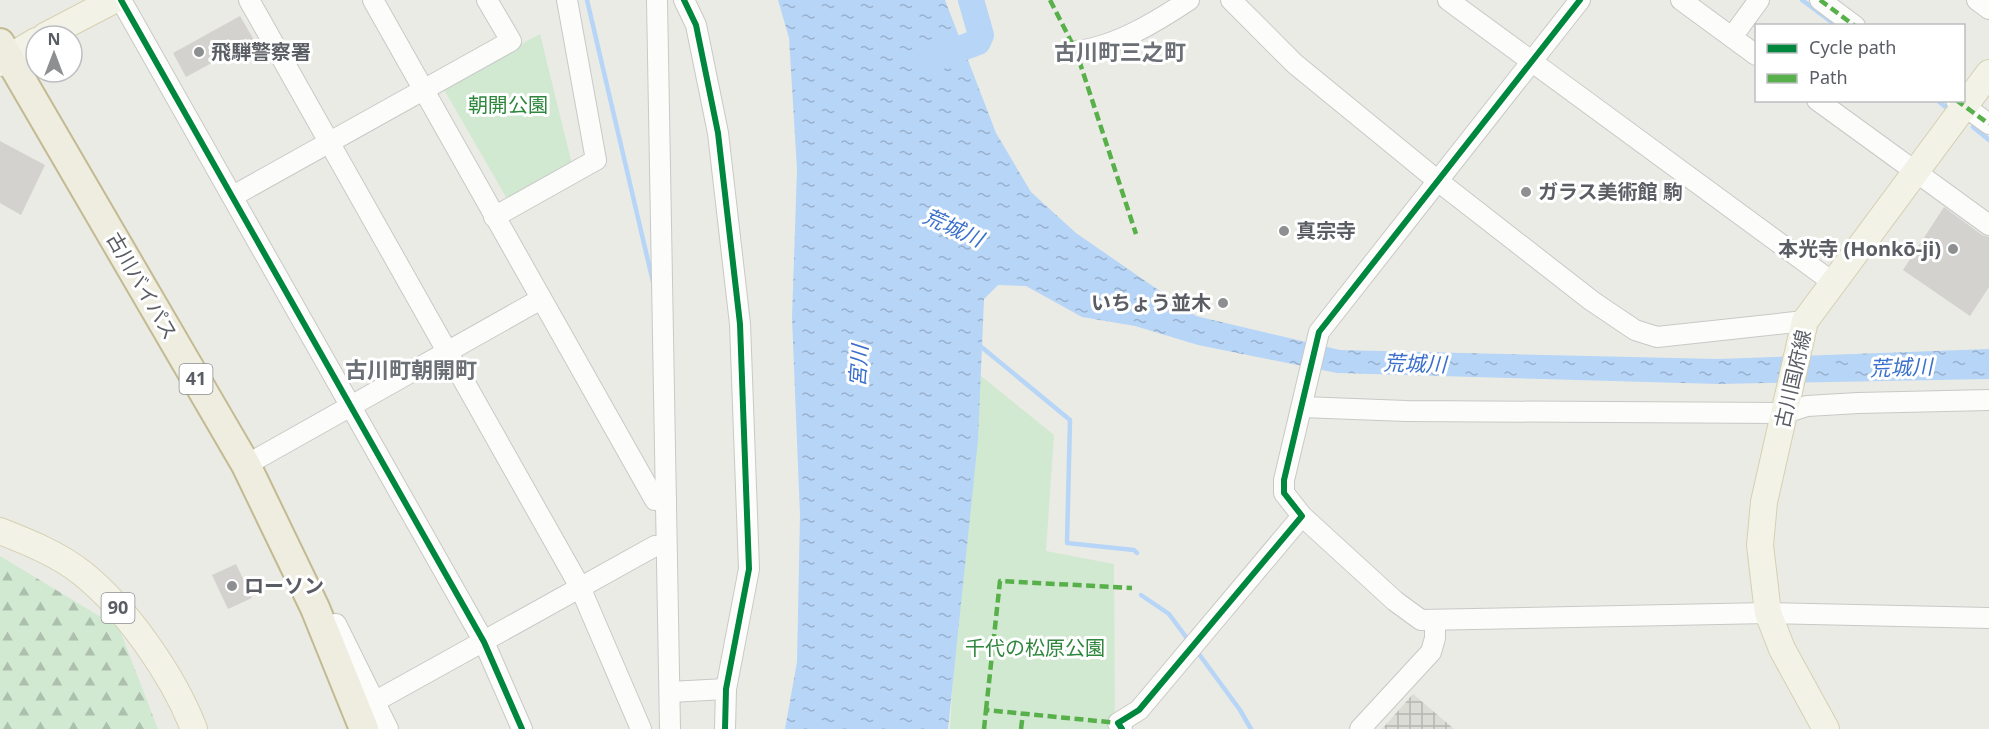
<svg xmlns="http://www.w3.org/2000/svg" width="1989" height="729" font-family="'Noto Sans','Noto Sans JP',sans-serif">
  <defs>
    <pattern id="industrial-grid" width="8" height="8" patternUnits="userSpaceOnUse" patternTransform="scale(1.5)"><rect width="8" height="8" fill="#dcdcd6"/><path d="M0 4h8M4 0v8" fill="none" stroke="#b5b6b1"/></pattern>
    <pattern id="forest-firs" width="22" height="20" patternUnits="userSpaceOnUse" patternTransform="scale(1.5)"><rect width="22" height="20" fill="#d1e9d1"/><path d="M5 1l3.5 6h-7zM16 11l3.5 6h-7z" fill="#adc0ad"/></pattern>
    <pattern id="water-ripples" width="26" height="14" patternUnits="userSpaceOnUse" patternTransform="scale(1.5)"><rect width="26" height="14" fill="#b7d5f7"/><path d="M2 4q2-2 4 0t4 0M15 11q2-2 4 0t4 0" fill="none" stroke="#98b0cc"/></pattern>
  </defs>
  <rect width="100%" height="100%" fill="#ebebe5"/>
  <polygon fill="url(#industrial-grid)" points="1413,694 1454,729 1382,729"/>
  <g fill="#d1e9d1">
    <polygon points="540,34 573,168 510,204 442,86"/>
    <polygon points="970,367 1054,435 1046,551 1114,564 1115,729 950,729"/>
  </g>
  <polygon fill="url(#forest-firs)" points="0,556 119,628 158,729 0,729"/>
  <polygon fill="url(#water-ripples)" points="778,0 945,0 996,133 1031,192 1076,233 1196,316 1340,350 1718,359 1989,349 1989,379 1718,384 1337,373 1198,345 1135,326 1082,317 1026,286 998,285 984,299 978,440 948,729 785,729 797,662 800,515 792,318 797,169 789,38"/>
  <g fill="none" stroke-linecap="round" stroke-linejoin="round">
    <g stroke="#b7d5f7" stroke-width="4.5">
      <polyline points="587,0 653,282"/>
      <polyline points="1802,0 1837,26"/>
      <polyline points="1937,100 1948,109"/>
      <polyline points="1973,127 1989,140"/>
      <polyline points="979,345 1070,420 1067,543 1134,550 1137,553"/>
      <polyline points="1141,595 1169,614 1189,641"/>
      <polyline points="1196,650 1240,710 1251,729"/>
    </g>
    <polyline stroke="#b7d5f7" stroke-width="26" points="930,60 978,42 981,35 971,0"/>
  </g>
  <g fill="#d3d2cf">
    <polygon points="240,16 254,40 186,77 173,53"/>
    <polygon points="0,141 45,165 21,215 0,203"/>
    <polygon points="1944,207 1982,235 1989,237 1989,287 1970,316 1903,270"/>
    <polygon points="236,564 252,598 228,609 212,575"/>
  </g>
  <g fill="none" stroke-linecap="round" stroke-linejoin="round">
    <g stroke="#c8c9c7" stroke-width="22">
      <g id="minor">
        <polyline points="121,0 484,642 522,729"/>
        <polyline points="249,0 580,587 641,729"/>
        <polyline points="373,0 655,500 666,500"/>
        <polyline points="657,0 670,729"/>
        <polyline points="684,0 696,25 718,133 740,324 749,569 726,689 725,729"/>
        <polyline points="1231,0 1295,64 1438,181 1592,301 1635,330 1657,337 1805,321"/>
        <polyline points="1448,0 1835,284"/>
        <polyline points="1681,0 1756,55"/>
        <polyline points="1820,0 1855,26"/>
        <polyline points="1977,0 1989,9"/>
        <polyline points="1732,37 1759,0"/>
        <path d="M1076,51c39,-4 80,-29 113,-51"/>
        <polyline points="1817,100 1989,225"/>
        <polyline points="1956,100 1989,124"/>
        <polyline points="233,196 511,41 487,0"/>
        <polyline points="494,217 596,160 567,0"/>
        <polyline points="1302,407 1406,411 1785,413 1807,406 1858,403 1989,400"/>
        <polyline points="246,465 541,299"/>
        <polyline points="1302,516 1395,601 1421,620 1768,613 1989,618"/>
        <polyline points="336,624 388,729"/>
        <polyline points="670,692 726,689"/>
        <polyline points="374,702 655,546 666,546"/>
        <polyline points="1122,729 1118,723 1139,710 1302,516 1284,493 1284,480 1319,332 1580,0"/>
        <polyline points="1360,729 1431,652 1435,638 1435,621"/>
      </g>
    </g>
    <g stroke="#d5d0b1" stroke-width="28">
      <g id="major">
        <polyline points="45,36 114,0"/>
        <polyline points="0,63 36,41"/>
        <path d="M0,531c28,11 58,23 82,42 45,36 91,102 112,156"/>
        <polyline points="1826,729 1782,649 1768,613 1760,545 1764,502 1805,321 1989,73"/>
      </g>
    </g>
    <g stroke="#c3ba92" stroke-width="32">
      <polyline id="highway" points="0,43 246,465 315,608 364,729"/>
    </g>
    <use href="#minor" stroke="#fcfcfb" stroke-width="20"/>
    <use href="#major" stroke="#f2f2e7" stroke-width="26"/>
    <use href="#highway" stroke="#eeede0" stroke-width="28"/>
    <g stroke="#58b04a" stroke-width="4.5" stroke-dasharray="9 4.5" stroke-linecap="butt">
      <polyline points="1050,0 1076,51 1136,234"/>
      <polyline points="1820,0 1855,26"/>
      <polyline points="1956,100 1989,124"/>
      <polyline points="986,710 1000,581 1132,588"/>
      <polyline points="984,729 986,710 1118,723"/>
      <polyline points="1021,729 1023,713"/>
    </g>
    <g stroke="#fff" stroke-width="10">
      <g id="cycleway">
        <polyline points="121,0 484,642 522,729"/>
        <polyline points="684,0 696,25 718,133 740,324 749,569 726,689 725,729"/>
        <polyline points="1122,729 1118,723 1139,710 1302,516 1284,493 1284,480 1319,332 1580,0"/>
      </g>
    </g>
    <use href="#cycleway" stroke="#00873e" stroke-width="6"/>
  </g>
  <g fill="#8d8f91" stroke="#fff" stroke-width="2">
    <circle cx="199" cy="52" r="6"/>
    <circle cx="1526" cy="192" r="6"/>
    <circle cx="1284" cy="231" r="6"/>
    <circle cx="1953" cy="249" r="6"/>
    <circle cx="1223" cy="303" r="6"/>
    <circle cx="232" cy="586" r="6"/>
  </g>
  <g text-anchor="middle" stroke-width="6" stroke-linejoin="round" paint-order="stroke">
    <g fill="#fff" stroke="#8c8e92" stroke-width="1.5">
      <rect x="179.5" y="364" width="33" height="30" rx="4.5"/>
      <rect x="101.5" y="593" width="33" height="30" rx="4.5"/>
    </g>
    <g font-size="18" font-weight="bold" fill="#5a5d64">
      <text x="196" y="385">41</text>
      <text x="118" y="614">90</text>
    </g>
    <g font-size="20" font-weight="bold" fill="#5a5d64" stroke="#fff" text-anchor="start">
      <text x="211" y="59">飛騨警察署</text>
      <text x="1538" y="199">ガラス美術館 駒</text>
      <text x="1296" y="238">真宗寺</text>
      <text x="1941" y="256" text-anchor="end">本光寺 (Honkō-ji)</text>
      <text x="1211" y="310" text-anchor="end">いちょう並木</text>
      <text x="244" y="593">ローソン</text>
    </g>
    <g font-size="20" fill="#2e873d" stroke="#fff">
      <text x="508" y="112">朝開公園</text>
      <text x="1035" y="655">千代の松原公園</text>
    </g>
    <g font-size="20" fill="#5a5d64" stroke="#fff">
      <text transform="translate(142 286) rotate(60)" y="7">古川バイパス</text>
      <text transform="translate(1793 379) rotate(-77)" y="7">古川国府線</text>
    </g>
    <g font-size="21" font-style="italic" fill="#3a70cc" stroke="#fff">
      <text transform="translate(953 228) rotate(24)" y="7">荒城川</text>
      <text transform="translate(1415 364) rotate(2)" y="7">荒城川</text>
      <text transform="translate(859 366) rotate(-86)" y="7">宮川</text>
      <text transform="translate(1901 368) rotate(-2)" y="7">荒城川</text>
    </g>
    <g font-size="22" font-weight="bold" fill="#6b6f76" stroke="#fff">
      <text x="1120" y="60">古川町三之町</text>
      <text x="411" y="378">古川町朝開町</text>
    </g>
  </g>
  <rect x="1755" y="24" width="210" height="78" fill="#ffffff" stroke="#bdbec1" stroke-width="1.5"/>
  <rect x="1767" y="44" width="30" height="9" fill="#00873e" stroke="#bdbec1" stroke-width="1.5"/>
  <text x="1809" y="54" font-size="18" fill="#5a5d64">Cycle path</text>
  <rect x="1767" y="74" width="30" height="9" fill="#58b04a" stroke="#bdbec1" stroke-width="1.5"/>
  <text x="1809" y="84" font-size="18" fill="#5a5d64">Path</text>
  <g transform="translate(54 54)"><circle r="28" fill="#ffffff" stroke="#bdbec1" stroke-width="1.5"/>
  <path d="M0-4.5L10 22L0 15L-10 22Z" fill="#8d8f91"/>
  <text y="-9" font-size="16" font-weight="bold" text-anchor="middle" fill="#5a5d64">N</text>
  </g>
</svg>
